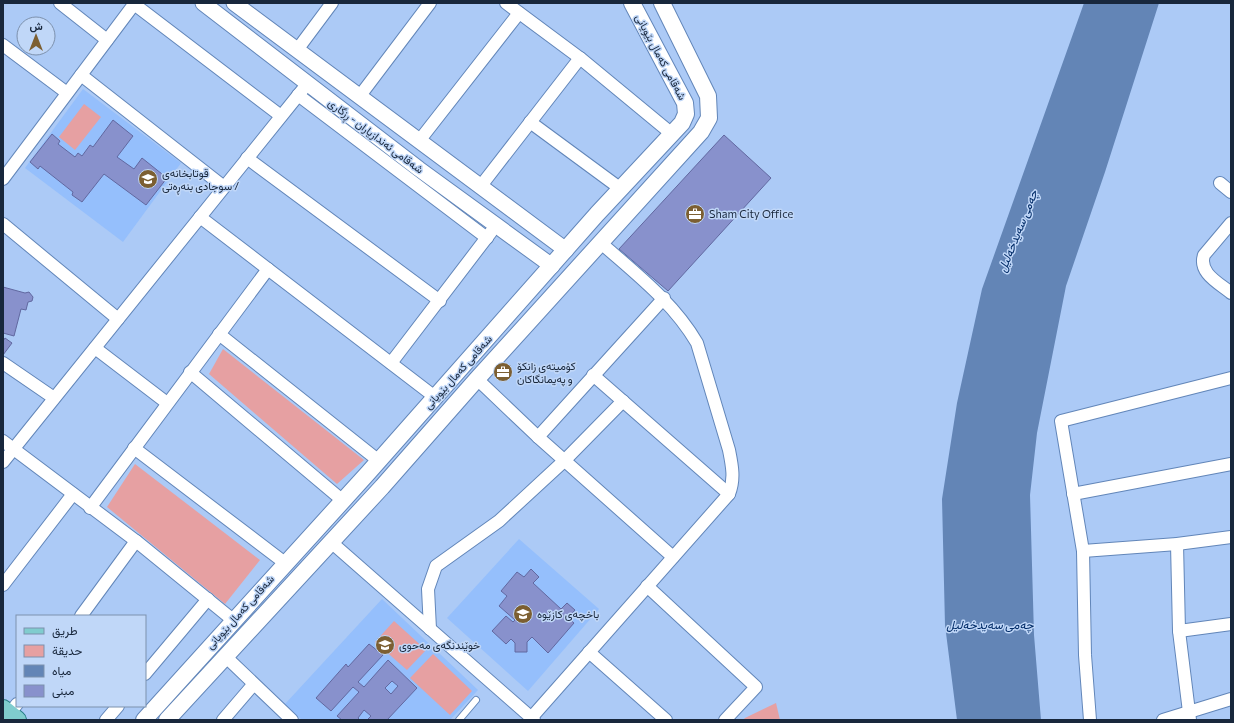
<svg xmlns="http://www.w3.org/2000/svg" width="1234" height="723" font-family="Commissioner,Vazirmatn,sans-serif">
  <rect width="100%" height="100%" fill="#accaf6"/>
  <g fill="#95bffc">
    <polygon points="83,89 181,163 123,242 25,168"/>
    <polygon points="519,539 599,609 528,691 447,618"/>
    <polygon points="382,599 478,690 450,720 302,720 285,704"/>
  </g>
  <g fill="#e6a0a2">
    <polygon points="84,104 101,117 75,150 59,137"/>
    <polygon points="223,349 364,460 337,484 209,374"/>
    <polygon points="135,464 260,560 225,604 107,507"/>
    <polygon points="394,621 426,650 407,670 375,642"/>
    <polygon points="433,654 472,691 450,715 410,678"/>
    <polygon points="776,703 780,720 743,720 745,718"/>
  </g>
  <polygon fill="#6385b6" points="1084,3 1159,3 1105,172 1066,286 1037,433 1030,495 1034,635 1041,720 957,720 945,625 942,499 957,403 982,289"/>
  <g fill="#8891cc" stroke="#6168a0" fill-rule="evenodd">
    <polygon points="113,120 133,136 117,157 134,169 142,158 167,178 146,205 104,174 82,202 72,195 73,192 40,166 38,169 30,162 52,134 60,141 58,144 75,157 78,153 82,156 90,145 93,147"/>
    <polygon points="724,135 771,178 668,291 619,249"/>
    <polygon points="3,287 25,293 29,292 33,297 32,301 28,302 26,310 21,309 14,336 3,333"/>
    <polygon points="5,338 12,343 3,355 3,341"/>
    <polygon points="531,569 539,577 533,583 561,609 567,603 575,610 568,618 574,623 548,653 532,637 527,642 527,652 515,652 515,643 511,639 506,644 492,631 506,616 513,622 515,620 499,606 507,596 501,591 517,572 524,577"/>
    <path d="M369,644l14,11 -25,27 6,5 24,-27 29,28 -30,32h-20l4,-4 -7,-6 -6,8 2,2h-18l-5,-4 22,-24 -6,-5 -22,24 -15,-13 30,-34 2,3zM392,681l6,5 -7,8 -6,-6z"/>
  </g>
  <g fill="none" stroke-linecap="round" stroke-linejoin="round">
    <g stroke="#6286b9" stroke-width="8">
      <polyline id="service" points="459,720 476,700"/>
    </g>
    <g stroke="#6286b9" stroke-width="14">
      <g id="minor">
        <polyline points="60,3 107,40"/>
        <polyline points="506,3 580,58 672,134"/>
        <polyline points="134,4 281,116"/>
        <polyline points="3,45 67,93"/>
        <polyline points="297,50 332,3"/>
        <polyline points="81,75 224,187"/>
        <polyline points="298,95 487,238"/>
        <polyline points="359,97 430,3"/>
        <polyline points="530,122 621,189"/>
        <polyline points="419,141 519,13"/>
        <polyline points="247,158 440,301"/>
        <polyline points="3,179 135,3"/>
        <polyline points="1220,183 1231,192"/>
        <polyline points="480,187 580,58"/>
        <polyline points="200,217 435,397"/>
        <path d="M1231,223l-27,32c-6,18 15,28 27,38"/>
        <polyline points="3,224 118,319"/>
        <polyline points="219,334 379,461"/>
        <polyline points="95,348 167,403"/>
        <polyline points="3,363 54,398"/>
        <polyline points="391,363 491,232"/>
        <polyline points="190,372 342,500"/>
        <polyline points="593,375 729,494"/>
        <polyline points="477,379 538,437 673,557"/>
        <polyline points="538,437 664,298"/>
        <polyline points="3,441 136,541 233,620"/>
        <polyline points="134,448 285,563"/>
        <polyline points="3,462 308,83"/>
        <polyline points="1073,494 1231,464"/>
        <polyline points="90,508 268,269"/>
        <polyline points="331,542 534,720"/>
        <polyline points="1177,544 1179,631 1190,720"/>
        <polyline points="1083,551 1177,544 1231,537"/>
        <polyline points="3,585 73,494"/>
        <polyline points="647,586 756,687 725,720"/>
        <polyline points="81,616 136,541"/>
        <polyline points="430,629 428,589 436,566 499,521 564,461 623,401"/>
        <polyline points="1179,631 1231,624"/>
        <polyline points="589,652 666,720"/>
        <polyline points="225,656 292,720"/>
        <polyline points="145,674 208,599"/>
        <polyline points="9,714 17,704"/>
        <path d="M531,718l198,-224c6,-15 3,-29 0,-44l-32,-107c-24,-41 -61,-69 -96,-100"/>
        <polyline points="106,720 118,706"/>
        <polyline points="223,720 253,685"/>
        <polyline points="1090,720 1085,655 1083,551 1061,421 1231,378"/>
        <polyline points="1163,720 1231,699"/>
      </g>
    </g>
    <g stroke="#6286b9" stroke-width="17">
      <g id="tertiary">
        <polyline points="203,3 419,169 552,266"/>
        <polyline points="234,3 566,250"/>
      </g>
    </g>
    <g stroke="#6286b9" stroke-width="18">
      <g id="secondary">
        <polyline points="144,720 368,473 597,214 682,123 686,114 685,103 632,3"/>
        <polyline points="167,720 382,487 477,379 701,132 709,118 708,96 662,3"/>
      </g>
    </g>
    <g stroke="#257c86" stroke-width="20">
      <polyline id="primary" points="3,709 17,720"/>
    </g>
    <use href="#service" stroke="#fff" stroke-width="6"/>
    <use href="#minor" stroke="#fff" stroke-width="12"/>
    <use href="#tertiary" stroke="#fff" stroke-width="15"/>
    <use href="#secondary" stroke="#fff" stroke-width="16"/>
    <use href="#primary" stroke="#80ccce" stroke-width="18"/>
  </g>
  <defs>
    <g id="school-disc" transform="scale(1)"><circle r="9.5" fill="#7c5f32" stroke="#c0d7f8"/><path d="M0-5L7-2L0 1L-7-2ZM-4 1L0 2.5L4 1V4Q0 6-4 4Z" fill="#fff"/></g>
    <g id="office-disc" transform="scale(1)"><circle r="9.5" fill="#7c5f32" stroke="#c0d7f8"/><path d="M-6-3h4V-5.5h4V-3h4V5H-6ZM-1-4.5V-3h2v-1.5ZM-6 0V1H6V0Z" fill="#fff"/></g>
  </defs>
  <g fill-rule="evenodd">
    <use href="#school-disc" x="148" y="179"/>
    <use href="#office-disc" x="695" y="214"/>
    <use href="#office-disc" x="503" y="372"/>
    <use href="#school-disc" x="523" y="614"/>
    <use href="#school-disc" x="385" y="645"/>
  </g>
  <g text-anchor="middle" stroke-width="3" stroke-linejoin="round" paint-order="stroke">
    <g font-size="11" fill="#18273c" stroke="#c0d7f8">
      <text transform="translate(661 57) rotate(62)" y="4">شەقامی کەمال بێویانی</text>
      <text transform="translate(376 136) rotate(37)" y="4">شەقامی ئەندازیاران - ڕزگاری</text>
      <text transform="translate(458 372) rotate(-48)" y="4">شەقامی کەمال بێویانی</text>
      <text transform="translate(240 612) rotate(-48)" y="4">شەقامی کەمال بێویانی</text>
    </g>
    <g font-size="11" fill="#18273c" stroke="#c0d7f8" text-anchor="start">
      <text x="162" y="177">قوتابخانەی<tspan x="162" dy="13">سوجادی بنەڕەتی /</tspan></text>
      <text x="709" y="218">Sham City Office</text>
      <text x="517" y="370">کۆمیتەی زانکۆ<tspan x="517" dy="13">و پەیمانگاکان</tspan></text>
      <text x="537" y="618">باخچەی کازێوە</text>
      <text x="399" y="649">خوێندنگەی مەحوی</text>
    </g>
    <g font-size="12" font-style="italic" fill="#002b67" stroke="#c0d7f8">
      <text transform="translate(1018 231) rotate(-68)" y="4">چەمی سەیدخەلیل</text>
      <text x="990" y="629">چەمی سەیدخەلیل</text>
    </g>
  </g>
  <rect width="1234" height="723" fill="none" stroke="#18273c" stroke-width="8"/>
  <rect x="16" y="615" width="130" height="92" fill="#c0d7f8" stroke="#7d91ad"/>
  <rect x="24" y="628" width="20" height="6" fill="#80ccce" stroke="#7d91ad"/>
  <text x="52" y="635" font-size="12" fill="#18273c">طريق</text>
  <rect x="24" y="645" width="20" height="12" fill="#e6a0a2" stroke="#7d91ad"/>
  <text x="52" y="655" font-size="12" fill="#18273c">حديقة</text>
  <rect x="24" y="665" width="20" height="12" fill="#6385b6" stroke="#7d91ad"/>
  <text x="52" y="675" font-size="12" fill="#18273c">مياه</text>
  <rect x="24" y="685" width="20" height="12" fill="#8891cc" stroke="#7d91ad"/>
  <text x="52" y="695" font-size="12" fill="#18273c">مبنى</text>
  <g transform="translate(36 36)"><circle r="19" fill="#c0d7f8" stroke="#7d91ad"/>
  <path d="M0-3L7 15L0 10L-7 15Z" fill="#7c5f32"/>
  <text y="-6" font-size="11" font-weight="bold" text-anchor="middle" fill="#18273c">ش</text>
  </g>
</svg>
